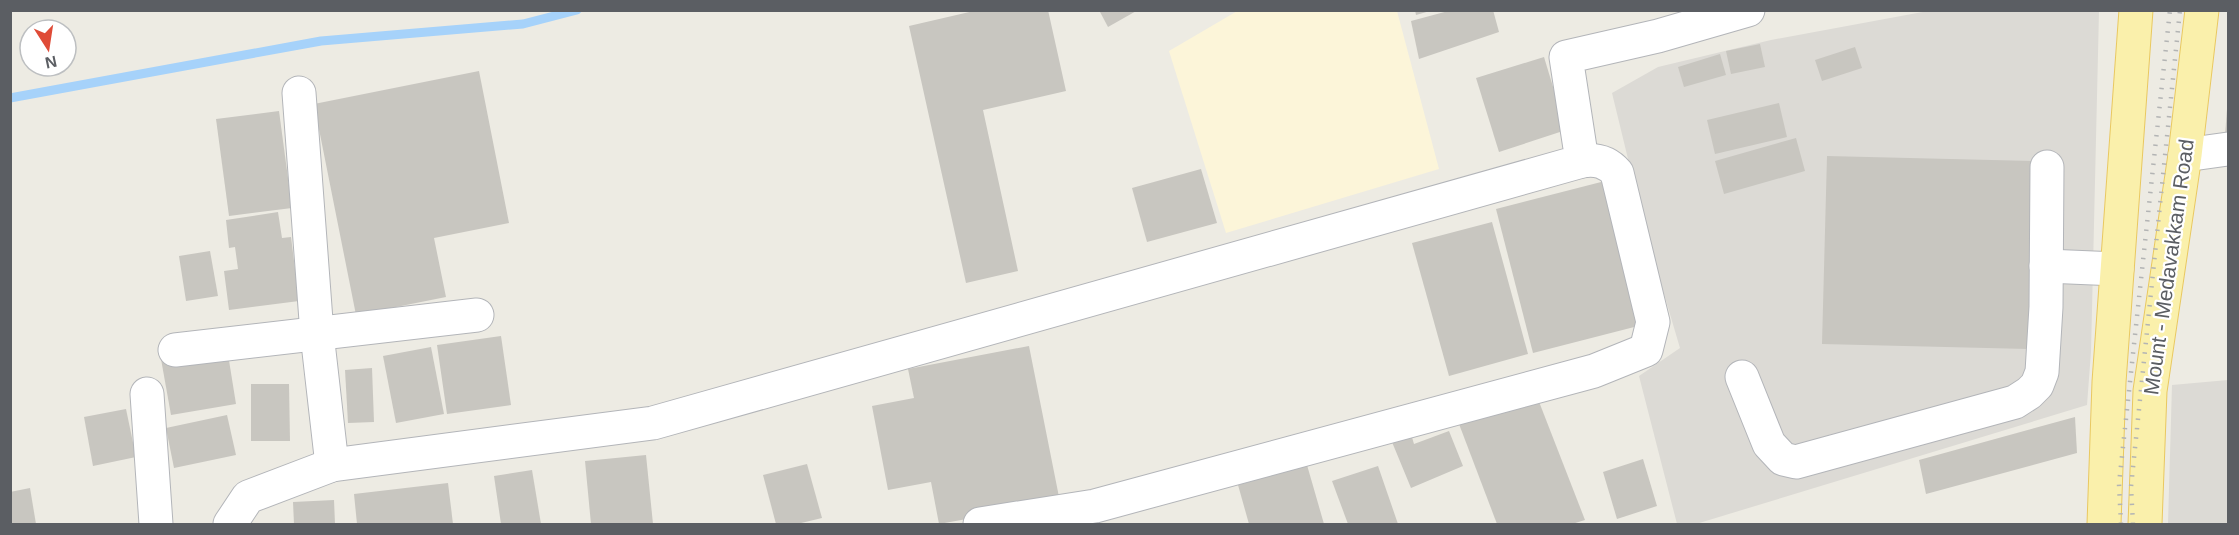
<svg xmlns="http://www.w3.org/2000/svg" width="2239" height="535" font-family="Helvetica,sans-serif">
  <rect width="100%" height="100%" fill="#edebe3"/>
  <polygon fill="#fcf5d9" points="1239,10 1397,11 1439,169 1226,233 1169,51"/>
  <g fill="#dcdad5">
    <polygon points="1928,11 2099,11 2091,352 2087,405 1696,524 1677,524 1639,376 1680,348 1646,233 1612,93 1658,67 1771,40"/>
    <polygon points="2228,380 2228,524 2168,524 2172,385"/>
  </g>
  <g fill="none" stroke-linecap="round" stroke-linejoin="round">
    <polyline stroke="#a6d2fa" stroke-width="9" points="10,98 321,41 523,24 577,10"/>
  </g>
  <g fill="#c8c6c0">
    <polygon points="978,10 1048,10 1066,91 983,110 1018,271 966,283 909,26"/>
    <polygon points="1099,10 1138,10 1108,27"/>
    <polygon points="1415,10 1429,10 1430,11 1416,15"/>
    <polygon points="1452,10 1493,10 1499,32 1419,59 1411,21"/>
    <polygon points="1760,44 1765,67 1731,74 1726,51"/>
    <polygon points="1855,47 1862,68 1822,81 1815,60"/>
    <polygon points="1720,54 1726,75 1684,87 1678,67"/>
    <polygon points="1544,57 1566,130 1499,152 1476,78"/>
    <polygon points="479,71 509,223 434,238 446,297 356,315 314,104"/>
    <polygon points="1779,103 1787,137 1715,154 1707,120"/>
    <polygon points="2227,109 2228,109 2228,136 2225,136"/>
    <polygon points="279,111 292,208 229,216 216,119"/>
    <polygon points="1796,138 1805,171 1724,194 1715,161"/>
    <polygon points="1827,156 2033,161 2028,349 1822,344"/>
    <polygon points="1201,169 1217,223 1147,242 1132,188"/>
    <polygon points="1605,181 1642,325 1533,353 1496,209"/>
    <polygon points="278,212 282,238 291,237 299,301 229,310 224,271 238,269 235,247 229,248 226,220"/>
    <polygon points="1492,222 1528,354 1449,376 1412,243"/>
    <polygon points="210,251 218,296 186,301 179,256"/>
    <polygon points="501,336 511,405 447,414 437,345"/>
    <polygon points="1029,346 1060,502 939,524 931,482 888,490 872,406 914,398 908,369"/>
    <polygon points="431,347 444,414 396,423 383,356"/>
    <polygon points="227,348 236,404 171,415 161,359"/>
    <polygon points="372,368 374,422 348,423 345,370"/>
    <polygon points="251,384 289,384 290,441 251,441"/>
    <polygon points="1536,394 1585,520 1572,524 1497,524 1459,424"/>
    <polygon points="126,409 136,457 93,466 84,417"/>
    <polygon points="227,415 236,455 174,468 166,428"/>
    <polygon points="2075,417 2077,453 1926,494 1919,460"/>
    <polygon points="1449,431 1463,466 1411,488 1392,442 1411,434 1414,444"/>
    <polygon points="646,455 653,524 591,524 585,461"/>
    <polygon points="1643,459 1657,506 1617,519 1603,472"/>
    <polygon points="807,464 822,518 797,524 776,524 763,475"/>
    <polygon points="1307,465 1324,524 1249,524 1238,485"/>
    <polygon points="1378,466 1398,524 1348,524 1332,481"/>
    <polygon points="532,470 541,524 501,524 494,476"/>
    <polygon points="448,483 453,524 357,524 354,494"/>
    <polygon points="30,488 36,524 10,524 10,492"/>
    <polygon points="334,500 335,524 294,524 293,502"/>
  </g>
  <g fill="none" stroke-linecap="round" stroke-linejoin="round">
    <g stroke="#b3b5b9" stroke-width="35">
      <g id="minor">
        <polyline points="299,93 317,334 332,465"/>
        <polyline points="2185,155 2228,149"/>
        <polyline points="2046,266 2117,269"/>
        <polyline points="175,350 477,315"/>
        <polyline points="1742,377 1769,444 1783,459 1796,462 2015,402 2029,393 2037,385 2042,372 2046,307 2047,167"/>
        <polyline points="147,394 156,524"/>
        <polyline points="230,524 248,497 332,465 653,423 1582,161 1566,57 1658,36 1748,10"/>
        <path d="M980,524l115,-18 499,-135 52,-21 7,-28 -36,-149c-10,-12 -21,-14 -35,-12"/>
      </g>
    </g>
    <g stroke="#e9c860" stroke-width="35">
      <g id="major">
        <polyline points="2104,524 2109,382 2136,10"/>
        <polyline points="2145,524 2150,391 2185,155 2202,10"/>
      </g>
    </g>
    <use href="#minor" stroke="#fff" stroke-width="33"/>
    <use href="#major" stroke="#faf0ab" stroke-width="33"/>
    <g stroke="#b3b4b4" stroke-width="4.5" stroke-dasharray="1.5 8" stroke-linecap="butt">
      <polyline points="2121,524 2119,484 2170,10"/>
      <polyline points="2133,524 2131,487 2180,10"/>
    </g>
  </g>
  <g text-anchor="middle" stroke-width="4.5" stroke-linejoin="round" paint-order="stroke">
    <g font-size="21" fill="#5b5e63" stroke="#fff">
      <text transform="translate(2169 267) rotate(-82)" y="7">Mount - Medavakkam Road</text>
    </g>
  </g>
  <rect width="2239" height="535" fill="none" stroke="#5b5e63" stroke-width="24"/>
  <g transform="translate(48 48) rotate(168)"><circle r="28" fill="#ffffff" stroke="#bdbfc1" stroke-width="1.5"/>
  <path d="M0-4.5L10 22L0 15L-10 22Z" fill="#df4b37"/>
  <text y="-9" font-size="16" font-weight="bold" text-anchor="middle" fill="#5b5e63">N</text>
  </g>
</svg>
